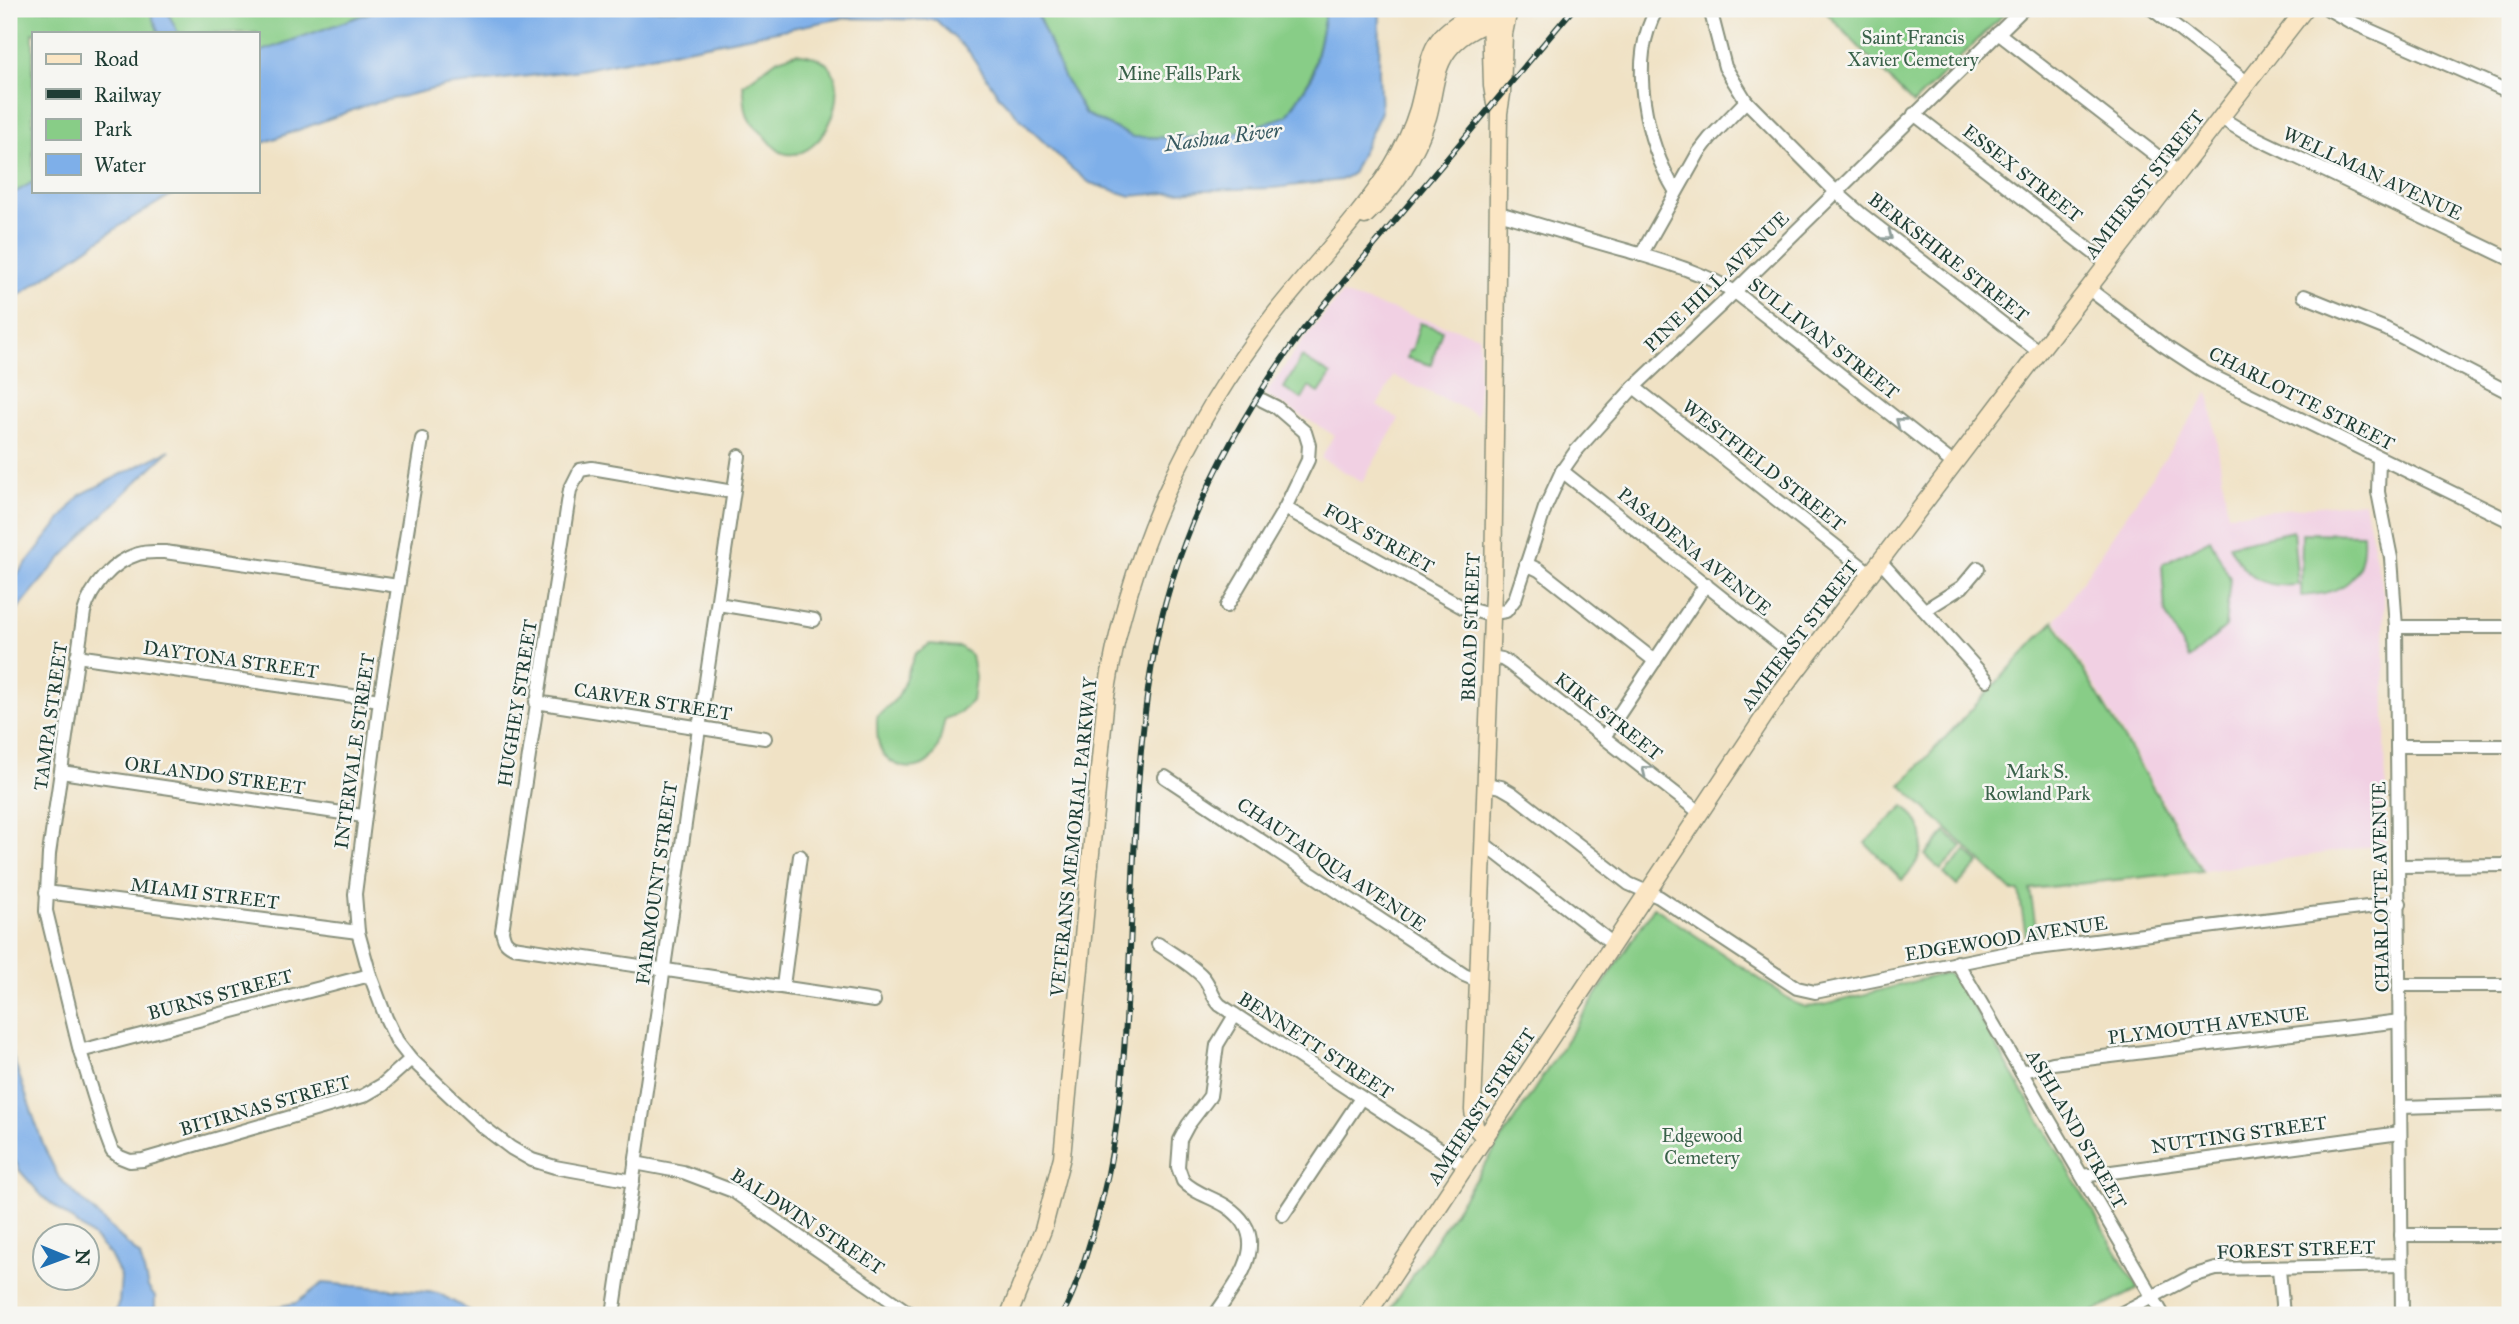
<svg xmlns="http://www.w3.org/2000/svg" width="2519" height="1324" font-family="'IM FELL Great Primer',serif">
  <rect width="100%" height="100%" fill="#f6f6f2"/>
  <filter id="ink" filterUnits="userSpaceOnUse"><feTurbulence type="fractalNoise" baseFrequency=".0143" numOctaves="2"/><feDisplacementMap in="SourceGraphic" scale="14" xChannelSelector="R" yChannelSelector="G"/><feConvolveMatrix kernelMatrix="1 2 1 2 8 2 1 2 1" color-interpolation-filters="sRGB"/></filter>
  <filter id="wash" filterUnits="userSpaceOnUse"><feTurbulence type="fractalNoise" baseFrequency=".00686" numOctaves="4" result="noise"/><feDisplacementMap in="SourceGraphic" scale="28" xChannelSelector="R" yChannelSelector="G"/><feGaussianBlur stdDeviation="1.57" result="paint"/><feColorMatrix in="noise" values="0 0 0 0 0 0 0 0 0 0 0 0 0 0 0 0 0 1.4 0 .05"/><feComposite in="paint" operator="in"/></filter>
  <g filter="url(#wash)">
    <rect width="100%" height="100%" fill="#f0e2c5"/>
    <g fill="#f1d0e3">
      <polygon points="1342,294 1479,336 1478,415 1394,376 1377,406 1399,419 1362,482 1321,458 1334,435 1265,394 1304,339"/>
      <polygon points="2209,392 2228,514 2364,502 2384,598 2386,844 2204,871 2056,620"/>
    </g>
    <g fill="#88cd87" stroke="#54855e" stroke-width="2">
      <polygon points="9,9 149,9 159,33 33,33 33,182 9,196"/>
      <polygon points="166,9 380,9 257,53 257,33 178,33"/>
      <polygon points="1035,9 1324,9 1324,20 1311,77 1287,116 1229,135 1178,138 1133,137 1085,114 1064,77"/>
      <polygon points="1823,9 2009,9 1913,104"/>
      <path d="M796,53c11,2 22,3 31,11 27,25 -3,95 -40,90 -9,-1 -16,-11 -21,-17 -5,-5 -15,-13 -18,-20 -4,-9 -3,-23 -5,-32l35,-26z"/>
      <polygon points="1420,323 1442,330 1431,365 1407,358 1409,350 1412,350"/>
      <polygon points="1302,357 1331,375 1319,393 1309,387 1302,399 1284,388"/>
      <path d="M2293,531l5,54c-37,3 -52,-7 -69,-40z"/>
      <path d="M2302,533l61,1c3,45 -19,60 -62,62z"/>
      <polygon points="2210,539 2230,578 2225,628 2189,659 2165,612 2162,564"/>
      <polygon points="2054,621 2202,871 2030,889 2038,942 2027,944 2019,891 2012,891 1901,785"/>
      <path d="M930,644l30,3 11,8 4,22 -3,24 -13,12 -14,6c-3,10 -4,23 -9,32 -11,22 -37,21 -52,4 -8,-10 -7,-26 -7,-38l21,-20 17,-43z"/>
      <path d="M1904,806c27,24 23,50 -2,74l-37,-37z"/>
      <polygon points="1946,832 1962,847 1941,870 1925,855"/>
      <polygon points="1966,851 1979,863 1957,886 1944,874"/>
      <polygon points="1654,907 1795,1003 1806,1007 1824,1005 1946,973 1956,977 2138,1289 2087,1315 1387,1314"/>
    </g>
    <g fill="#7eafe9" stroke="#4e768e" stroke-width="2">
      <polygon points="149,9 166,9 178,33 159,33"/>
      <polygon points="380,9 1035,9 1064,77 1085,114 1133,137 1178,138 1229,135 1287,116 1312,77 1324,20 1324,9 1380,9 1379,73 1381,112 1352,174 1341,180 1273,188 1203,190 1131,196 1090,183 1071,168 1029,128 999,96 969,52 936,20 843,18 580,70 446,86 367,105 257,145 257,53"/>
      <polygon points="33,182 33,191 178,191 127,221 9,302 9,196"/>
      <path d="M170,450c-57,54 -114,108 -161,171v-36l71,-90z"/>
      <polygon points="9,1046 44,1147 59,1178 140,1256 148,1287 155,1297 155,1315 114,1315 119,1302 121,1277 110,1255 93,1237 42,1196 20,1171 9,1149"/>
      <polygon points="323,1283 438,1293 477,1315 237,1315 296,1303"/>
    </g>
  </g>
  <g filter="url(#ink)">
    <g fill="none" stroke-linecap="round" stroke-linejoin="round">
      <g stroke="#88907c" stroke-width="16">
        <g id="street">
          <path d="M1657,9c-30,52 -11,134 19,183"/>
          <polyline points="1710,9 1725,67 1746,101 1836,192 1861,214 2039,352"/>
          <polyline points="2152,9 2248,83"/>
          <polyline points="2328,9 2351,22 2510,92"/>
          <polyline points="1998,33 2179,173"/>
          <polyline points="1914,114 2108,264"/>
          <polyline points="2221,118 2244,132 2510,259"/>
          <path d="M1499,213c43,13 86,26 130,38 36,11 73,21 106,41l219,172"/>
          <polyline points="1641,255 1699,152 1710,138 1746,101"/>
          <polyline points="2089,289 2163,345 2206,373 2510,521"/>
          <polyline points="2304,296 2386,329 2510,393"/>
          <polyline points="1634,387 1871,574"/>
          <polyline points="422,439 380,700 355,894 358,932 370,975 386,1018 397,1041 411,1059 482,1126 511,1148 532,1160 555,1167 633,1181"/>
          <polyline points="2379,459 2378,492 2391,558 2396,627 2402,1315"/>
          <polyline points="1562,471 1803,662"/>
          <path d="M733,492l-141,-24 -12,2 -10,20 -68,441c2,9 3,12 11,16l361,54"/>
          <polyline points="1285,508 1464,608 1487,614 1506,611 1515,599 1545,508 1562,471 1576,451 1634,387 1722,304 2023,9"/>
          <polyline points="1880,561 1987,680"/>
          <polyline points="1526,564 1539,570 1655,661"/>
          <path d="M398,586l-233,-34c-9,0 -19,-1 -27,2 -26,8 -47,33 -54,58l-35,242 -3,57 34,140 26,84 6,16 8,6 10,4 13,-1 220,-64 19,-11 29,-26"/>
          <polyline points="718,604 814,620"/>
          <polyline points="1227,606 1285,508 1308,460 1309,445 1305,432 1276,407 1262,400"/>
          <polyline points="1925,610 1962,587 1978,568"/>
          <polyline points="2396,627 2510,627"/>
          <polyline points="77,656 380,700"/>
          <polyline points="1491,657 1502,659 1510,664 1699,812"/>
          <polyline points="536,702 765,738"/>
          <polyline points="1604,737 1706,584"/>
          <polyline points="2397,746 2510,746"/>
          <polyline points="61,772 363,816"/>
          <polyline points="1165,777 1464,975 1478,981"/>
          <polyline points="1486,784 1501,787 1513,794 1629,884 1659,897 1797,988 1815,992 2022,950 2400,903"/>
          <polyline points="1483,843 1612,943"/>
          <polyline points="2399,866 2510,865"/>
          <polyline points="46,892 358,932"/>
          <path d="M1158,944c14,10 33,20 45,33 8,9 8,19 17,28l246,161"/>
          <polyline points="1957,962 2163,1315"/>
          <polyline points="2400,985 2510,985"/>
          <polyline points="783,986 800,856"/>
          <polyline points="80,1051 370,975"/>
          <polyline points="2021,1072 2053,1063 2400,1021"/>
          <polyline points="2400,1107 2510,1104"/>
          <polyline points="635,1163 683,1172 733,1191 912,1315"/>
          <polyline points="2082,1176 2400,1133"/>
          <polyline points="1283,1215 1361,1098"/>
          <polyline points="2401,1235 2510,1235"/>
          <polyline points="2279,1269 2283,1315"/>
          <polyline points="613,1315 739,456"/>
          <path d="M1215,1315c23,-34 60,-77 11,-109 -14,-9 -32,-13 -43,-25l-5,-14 2,-27 8,-15 22,-29 7,-51 18,-30"/>
          <polyline points="2118,1315 2192,1276 2216,1269 2401,1265"/>
        </g>
      </g>
      <g stroke="#88907c" stroke-width="19">
        <g id="secondary">
          <polyline points="1490,15 1492,86 1495,104"/>
          <path d="M1365,216c29,-27 51,-60 63,-99 7,-24 6,-52 24,-71 14,-16 36,-23 56,-32"/>
          <polyline points="1485,1138 1475,1127 1473,1110 1493,592 1499,113 1502,94 1504,34 1509,9"/>
          <path d="M1009,1315l34,-85 19,-73 44,-461c22,-140 80,-269 167,-380 39,-50 85,-96 119,-150 11,-18 20,-37 26,-57 15,-56 5,-72 65,-100"/>
          <polyline points="1367,1315 1779,694 2039,352 2305,9"/>
        </g>
      </g>
      <use href="#street" stroke="#fff" stroke-width="12"/>
      <use href="#secondary" stroke="#fbe6c4" stroke-width="16"/>
      <g stroke="#1f3d34" stroke-width="6">
        <path id="rail" d="M1062,1315c14,-25 21,-51 30,-79 28,-90 32,-172 37,-266 5,-102 6,-205 23,-306 20,-122 79,-236 151,-334l270,-321"/>
      </g>
      <use href="#rail" stroke="#f6f6f2" stroke-width="3.5" stroke-dasharray="10" stroke-linecap="butt"/>
    </g>
    <defs><path id="oneway-chevron" d="M-2-3.5L2.5 0L-2 3.5" fill="none" stroke-width="1.6" stroke-linecap="round" stroke-linejoin="round" transform="scale(1.75)"/></defs>
    <g stroke="#8f9e9a">
      <use href="#oneway-chevron" transform="translate(1888 236) rotate(38)"/>
      <use href="#oneway-chevron" transform="translate(1900 422) rotate(-142)"/>
      <use href="#oneway-chevron" transform="translate(1646 770) rotate(-142)"/>
    </g>
  </g>
  <g text-anchor="middle" stroke-width="5" stroke-linejoin="round" paint-order="stroke">
    <g font-size="19" fill="#396149" stroke="#f6f6f2">
      <text x="1913" y="44">Saint Francis<tspan x="1913" dy="22">Xavier Cemetery</tspan></text>
      <text x="1179" y="80">Mine Falls Park</text>
      <text x="2037" y="778">Mark S.<tspan x="2037" dy="22">Rowland Park</tspan></text>
      <text x="1702" y="1142">Edgewood<tspan x="1702" dy="22">Cemetery</tspan></text>
    </g>
    <g font-size="19" fill="#1f3d34" stroke="#f6f6f2">
      <text transform="translate(2023 173) rotate(38)" y="7">ESSEX STREET</text>
      <text transform="translate(2373 173) rotate(25)" y="7">WELLMAN AVENUE</text>
      <text transform="translate(2144 184) rotate(-52)" y="7">AMHERST STREET</text>
      <text transform="translate(1949 257) rotate(38)" y="7">BERKSHIRE STREET</text>
      <text transform="translate(1716 281) rotate(-44)" y="7">PINE HILL AVENUE</text>
      <text transform="translate(1824 338) rotate(38)" y="7">SULLIVAN STREET</text>
      <text transform="translate(2302 398) rotate(27)" y="7">CHARLOTTE STREET</text>
      <text transform="translate(1764 465) rotate(38)" y="7">WESTFIELD STREET</text>
      <text transform="translate(1379 538) rotate(29)" y="7">FOX STREET</text>
      <text transform="translate(1695 551) rotate(39)" y="7">PASADENA AVENUE</text>
      <text transform="translate(1470 627) rotate(-88)" y="7">BROAD STREET</text>
      <text transform="translate(1799 635) rotate(-53)" y="7">AMHERST STREET</text>
      <text transform="translate(231 659) rotate(8)" y="7">DAYTONA STREET</text>
      <text transform="translate(653 701) rotate(9)" y="7">CARVER STREET</text>
      <text transform="translate(517 703) rotate(-81)" y="7">HUGHEY STREET</text>
      <text transform="translate(50 716) rotate(-82)" y="7">TAMPA STREET</text>
      <text transform="translate(1609 716) rotate(38)" y="7">KIRK STREET</text>
      <text transform="translate(354 751) rotate(-82)" y="7">INTERVALE STREET</text>
      <text transform="translate(215 775) rotate(8)" y="7">ORLANDO STREET</text>
      <text transform="translate(1073 837) rotate(-84)" y="7">VETERANS MEMORIAL PARKWAY</text>
      <text transform="translate(1332 864) rotate(34)" y="7">CHAUTAUQUA AVENUE</text>
      <text transform="translate(656 883) rotate(-82)" y="7">FAIRMOUNT STREET</text>
      <text transform="translate(2380 887) rotate(-91)" y="7">CHARLOTTE AVENUE</text>
      <text transform="translate(205 893) rotate(7)" y="7">MIAMI STREET</text>
      <text transform="translate(2006 938) rotate(-9)" y="7">EDGEWOOD AVENUE</text>
      <text transform="translate(220 994) rotate(-15)" y="7">BURNS STREET</text>
      <text transform="translate(2208 1025) rotate(-7)" y="7">PLYMOUTH AVENUE</text>
      <text transform="translate(1316 1045) rotate(33)" y="7">BENNETT STREET</text>
      <text transform="translate(265 1105) rotate(-16)" y="7">BITIRNAS STREET</text>
      <text transform="translate(1481 1106) rotate(-57)" y="7">AMHERST STREET</text>
      <text transform="translate(2077 1129) rotate(60)" y="7">ASHLAND STREET</text>
      <text transform="translate(2239 1134) rotate(-8)" y="7">NUTTING STREET</text>
      <text transform="translate(808 1221) rotate(33)" y="7">BALDWIN STREET</text>
      <text transform="translate(2296 1249) rotate(-2)" y="7">FOREST STREET</text>
    </g>
    <g font-size="21" font-style="italic" fill="#375a61" stroke="#f6f6f2">
      <text transform="translate(1223 137) rotate(-7)" y="7">Nashua River</text>
    </g>
  </g>
  <rect width="2519" height="1324" fill="none" stroke="#f6f6f2" stroke-width="35"/>
  <rect x="32" y="32" width="228" height="161" fill="#f6f6f2" stroke="#a0aca6" stroke-width="2"/>
  <rect x="46" y="54" width="35" height="10" fill="#fbe6c4" stroke="#a0aca6" stroke-width="2"/>
  <text x="94" y="66" font-size="21" fill="#1f3d34">Road</text>
  <rect x="46" y="89" width="35" height="10" fill="#1f3d34" stroke="#a0aca6" stroke-width="2"/>
  <text x="94" y="102" font-size="21" fill="#1f3d34">Railway</text>
  <rect x="46" y="119" width="35" height="21" fill="#88cd87" stroke="#a0aca6" stroke-width="2"/>
  <text x="94" y="136" font-size="21" fill="#1f3d34">Park</text>
  <rect x="46" y="154" width="35" height="21" fill="#7eafe9" stroke="#a0aca6" stroke-width="2"/>
  <text x="94" y="172" font-size="21" fill="#1f3d34">Water</text>
  <g transform="translate(66 1257) rotate(91)"><circle r="33" fill="#f6f6f2" stroke="#a0aca6" stroke-width="2"/>
  <path d="M0-5L12 26L0 18L-12 26Z" fill="#1f6fb2"/>
  <text y="-10" font-size="19" font-weight="bold" text-anchor="middle" fill="#1f3d34">N</text>
  </g>
</svg>
